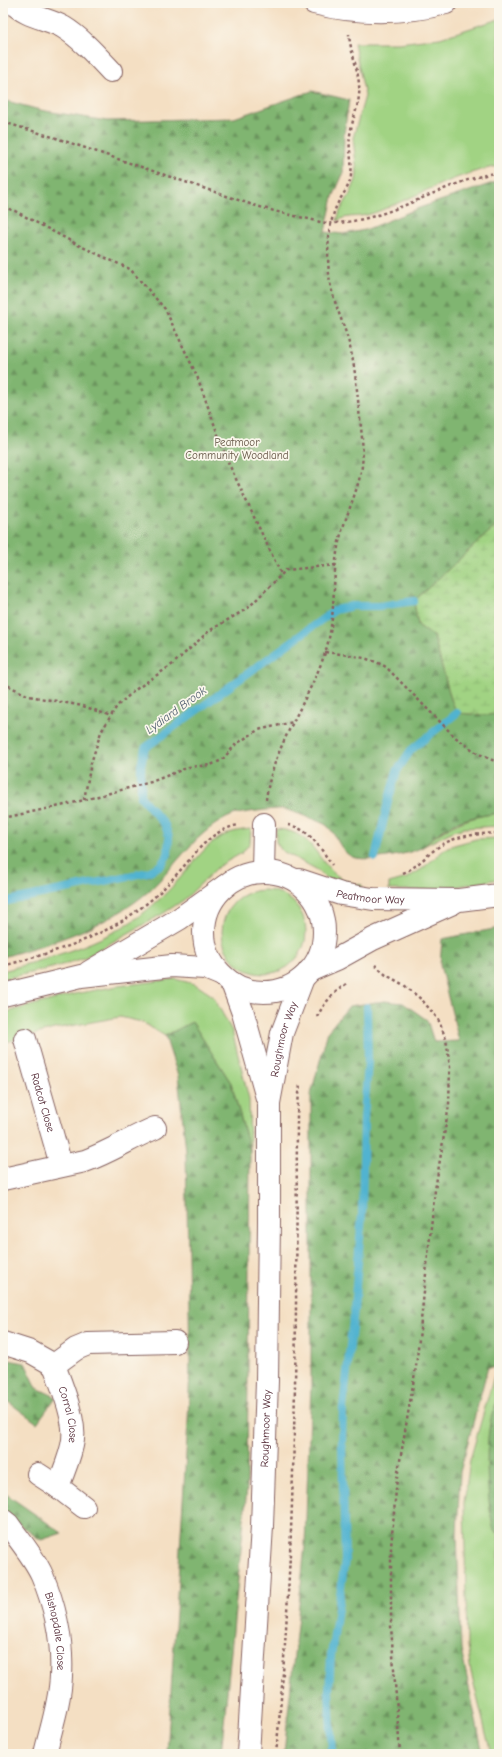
<svg xmlns="http://www.w3.org/2000/svg" width="502" height="1757" font-family="'Comic Neue',sans-serif">
  <defs>
    <pattern id="forest-firs" width="22" height="20" patternUnits="userSpaceOnUse"><rect width="22" height="20" fill="#80b571"/><path d="M5 1l3.5 6h-7zM16 11l3.5 6h-7z" fill="#6b935d"/></pattern>
    <pattern id="wetland-marsh" width="20" height="14" patternUnits="userSpaceOnUse"><rect width="20" height="14" fill="#a1d383"/><path d="M1 5h8M5 5V1M11 12h8M15 12V8" fill="none" stroke="#8cb571"/></pattern>
  </defs>
  <rect width="100%" height="100%" fill="#fbf7ec"/>
  <filter id="ink" filterUnits="userSpaceOnUse"><feTurbulence type="fractalNoise" baseFrequency=".025" numOctaves="2"/><feDisplacementMap in="SourceGraphic" scale="8" xChannelSelector="R" yChannelSelector="G"/><feConvolveMatrix kernelMatrix="1 2 1 2 8 2 1 2 1" color-interpolation-filters="sRGB"/></filter>
  <filter id="wash" filterUnits="userSpaceOnUse"><feTurbulence type="fractalNoise" baseFrequency=".012" numOctaves="4" result="noise"/><feDisplacementMap in="SourceGraphic" scale="16" xChannelSelector="R" yChannelSelector="G"/><feGaussianBlur stdDeviation="0.9" result="paint"/><feColorMatrix in="noise" values="0 0 0 0 0 0 0 0 0 0 0 0 0 0 0 0 0 1.4 0 .05"/><feComposite in="paint" operator="in"/></filter>
  <g filter="url(#wash)">
    <rect width="100%" height="100%" fill="#f4dfc3"/>
    <g fill="#a1d383" stroke="#767957">
      <path d="M499,19v147c-41,7 -76,27 -115,43 -6,3 -16,6 -23,7 -9,1 -15,0 -24,5l3,-10 10,-17 6,-14 1,-7 -4,-35 12,-42 -11,-53h45l41,-5z"/>
      <path d="M499,813v13l-35,2 -11,3 -31,16c24,-21 45,-30 77,-34z"/>
      <path d="M251,829l-1,14 -8,10 -23,13 -34,33 -21,14 -80,45 -32,10 -49,11v-8c48,-14 97,-26 138,-56 14,-11 28,-24 40,-38 13,-14 25,-34 44,-42 8,-4 17,-5 26,-6z"/>
      <path d="M276,829c48,2 38,50 86,56v4l-34,-10 -12,-10 -34,-18 -6,-9z"/>
      <polygon points="499,838 499,879 437,890 389,890 389,883 407,878 422,869 444,850 454,845 476,839"/>
      <circle cx="264" cy="932" r="42"/>
      <polygon points="175,979 195,984 213,996 232,1031 249,1099 250,1151 231,1083 192,1022 165,1036 142,1022 120,1017 54,1029 3,1043 3,1013 75,994 118,986"/>
      <polygon points="499,1375 499,1400 496,1403 494,1531 499,1533 499,1612 497,1636 499,1641 499,1754 491,1754 471,1672 467,1646 464,1503 470,1460 494,1376"/>
    </g>
    <g fill="url(#forest-firs)" stroke="#656a4e">
      <path d="M312,91l37,9 -5,34 -1,40 -10,23 -8,35 18,2 22,-4 54,-22 80,-27v342l-85,78 4,24 16,12 17,62 6,14 28,2 14,-1v99c-14,2 -28,4 -41,9 -9,4 -19,10 -26,16 -3,3 -7,8 -11,10 -15,7 -49,13 -65,10 -16,-3 -19,-25 -30,-33 -4,-3 -37,-15 -42,-16 -7,-1 -45,4 -51,6 -37,15 -55,49 -83,75 -40,36 -96,52 -147,67v-857l37,10 67,11 127,-3z"/>
      <polygon points="499,928 499,1367 488,1367 460,1472 457,1534 461,1649 483,1754 284,1754 305,1545 311,1385 311,1094 328,1031 349,1006 385,1001 403,1003 427,1020 434,1042 459,1041 440,965 442,939"/>
      <polygon points="192,1022 231,1083 250,1151 247,1488 221,1754 167,1754 188,1422 190,1362 186,1151 178,1076 165,1036"/>
      <polygon points="3,1359 25,1363 37,1388 56,1397 37,1423 3,1398"/>
      <path d="M499,1400v133l-5,-2c-7,-24 -13,-112 5,-131z"/>
      <polygon points="3,1492 62,1533 41,1540 3,1513"/>
    </g>
    <polygon fill="url(#wetland-marsh)" stroke="#767957" points="499,523 499,714 485,715 457,713 451,699 434,637 418,625 414,601"/>
    <g fill="none" stroke-linecap="round" stroke-linejoin="round">
      <g stroke="#51b3d0" stroke-width="8">
        <polyline points="375,857 388,802 397,771 411,750 457,713"/>
        <polyline points="3,902 148,872 161,865 168,854 169,837 165,825 141,797 141,765 145,748 335,610 352,606 379,606 414,601"/>
        <polyline points="332,1754 329,1691 331,1656 345,1560 342,1443 343,1408 354,1310 362,1214 364,1118 368,1061 367,1007"/>
      </g>
    </g>
  </g>
  <g filter="url(#ink)">
    <g fill="none" stroke-linecap="round" stroke-linejoin="round">
      <g stroke="#866260" stroke-width="24">
        <g id="minor">
          <path d="M13,3c14,14 33,15 50,24 18,11 33,28 48,44"/>
          <path d="M314,3c42,11 90,11 132,0"/>
          <polyline points="263,872 264,824"/>
          <polyline points="89,972 179,919 225,886"/>
          <polyline points="3,995 81,976 172,966 205,968 222,975"/>
          <path id="s1" d="M25,1039l36,126"/>
          <path d="M3,1179l82,-18c25,-9 46,-23 70,-33"/>
          <polyline points="3,1343 31,1352 54,1365 76,1349 88,1344 175,1342"/>
          <path id="s2" d="M54,1365c7,19 22,55 19,75 -2,16 -10,32 -15,47l26,20"/>
          <polyline points="38,1474 58,1487"/>
          <path id="s3" d="M3,1520l5,4c11,16 26,33 34,51 13,31 21,67 19,101 -1,27 -10,52 -16,78"/>
        </g>
      </g>
      <g stroke="#866260" stroke-width="24">
        <g id="major">
          <circle cx="264" cy="932" r="60"/>
          <path id="s4" d="M299,880l42,14 32,5 86,1 40,-5"/>
          <polyline points="309,971 337,959 373,939 453,903"/>
          <polyline points="232,983 243,1013 267,1098"/>
          <path id="s5" d="M248,1754l14,-228 5,-145 2,-159v-119l13,-70 21,-55"/>
        </g>
      </g>
      <g stroke="#866260" stroke-width="2.5" stroke-dasharray="3 3" stroke-linecap="butt">
        <path d="M3,122l53,16 194,66c19,6 39,11 59,15 8,2 16,5 24,4 59,-2 108,-41 166,-51"/>
        <polyline points="3,207 15,211 80,246 130,269 165,309 197,376 227,460 281,574"/>
        <path d="M325,652c22,3 42,4 61,15l69,70 22,16 22,10"/>
        <polyline points="3,683 29,696 83,706 111,716"/>
        <polyline points="84,800 91,763 101,732 117,706 135,690 173,664 209,631 248,608 286,570 336,565"/>
        <path d="M266,800c6,-53 42,-97 59,-147 12,-36 6,-75 14,-111 6,-26 19,-50 23,-76 2,-18 -1,-38 -3,-56 -2,-21 -4,-42 -9,-63 -6,-25 -19,-48 -21,-73 -2,-21 -1,-48 7,-67 5,-12 14,-19 15,-32 2,-13 -3,-26 -1,-40 2,-17 11,-32 9,-50 -1,-18 -9,-34 -10,-51"/>
        <polyline points="3,818 65,805 151,782 189,767 211,765 222,760 236,744 258,730 293,722"/>
        <path d="M288,825c21,3 33,24 44,40"/>
        <path d="M403,873c12,-5 20,-14 30,-22 19,-16 43,-17 66,-18"/>
        <polyline points="375,965 386,975 404,985 422,1000 438,1019 446,1039 450,1067 449,1105 435,1190 416,1367 397,1478 391,1547 391,1626 400,1754"/>
        <path d="M3,966c47,-13 95,-26 135,-56 14,-10 27,-22 38,-35 19,-20 33,-45 63,-50"/>
        <path d="M317,1017c7,-14 16,-24 29,-33"/>
        <path d="M276,1754c21,-213 20,-427 21,-640l3,-30"/>
      </g>
      <use href="#minor" stroke="#fff" stroke-width="22"/>
      <use href="#major" stroke="#fff" stroke-width="22"/>
    </g>
  </g>
  <g text-anchor="middle" stroke-width="3.5" stroke-linejoin="round" paint-order="stroke">
    <g font-size="11" fill="#645545" stroke="#fbf7ec">
      <text x="237" y="446">Peatmoor<tspan x="237" dy="13">Community Woodland</tspan></text>
    </g>
    <g font-size="11" fill="#4a1f2b" stroke="#fbf7ec">
      <text dy="4" stroke="none"><textPath href="#s4" startOffset="74">Peatmoor Way</textPath></text>
      <text dy="4" stroke="none"><textPath href="#s5" startOffset="717">Roughmoor Way</textPath></text>
      <text dy="4" stroke="none"><textPath href="#s1" startOffset="66">Radcot Close</textPath></text>
      <text dy="4" stroke="none"><textPath href="#s2" startOffset="52">Corral Close</textPath></text>
      <text dy="4" stroke="none"><textPath href="#s5" startOffset="326">Roughmoor Way</textPath></text>
      <text dy="4" stroke="none"><textPath href="#s3" startOffset="126">Bishopdale Close</textPath></text>
    </g>
    <g font-size="12" font-style="italic" fill="#4d5a6d" stroke="#fbf7ec">
      <text transform="translate(176 710) rotate(-36)" y="4">Lydiard Brook</text>
    </g>
  </g>
  <rect width="502" height="1757" fill="none" stroke="#fbf7ec" stroke-width="16"/>
</svg>
